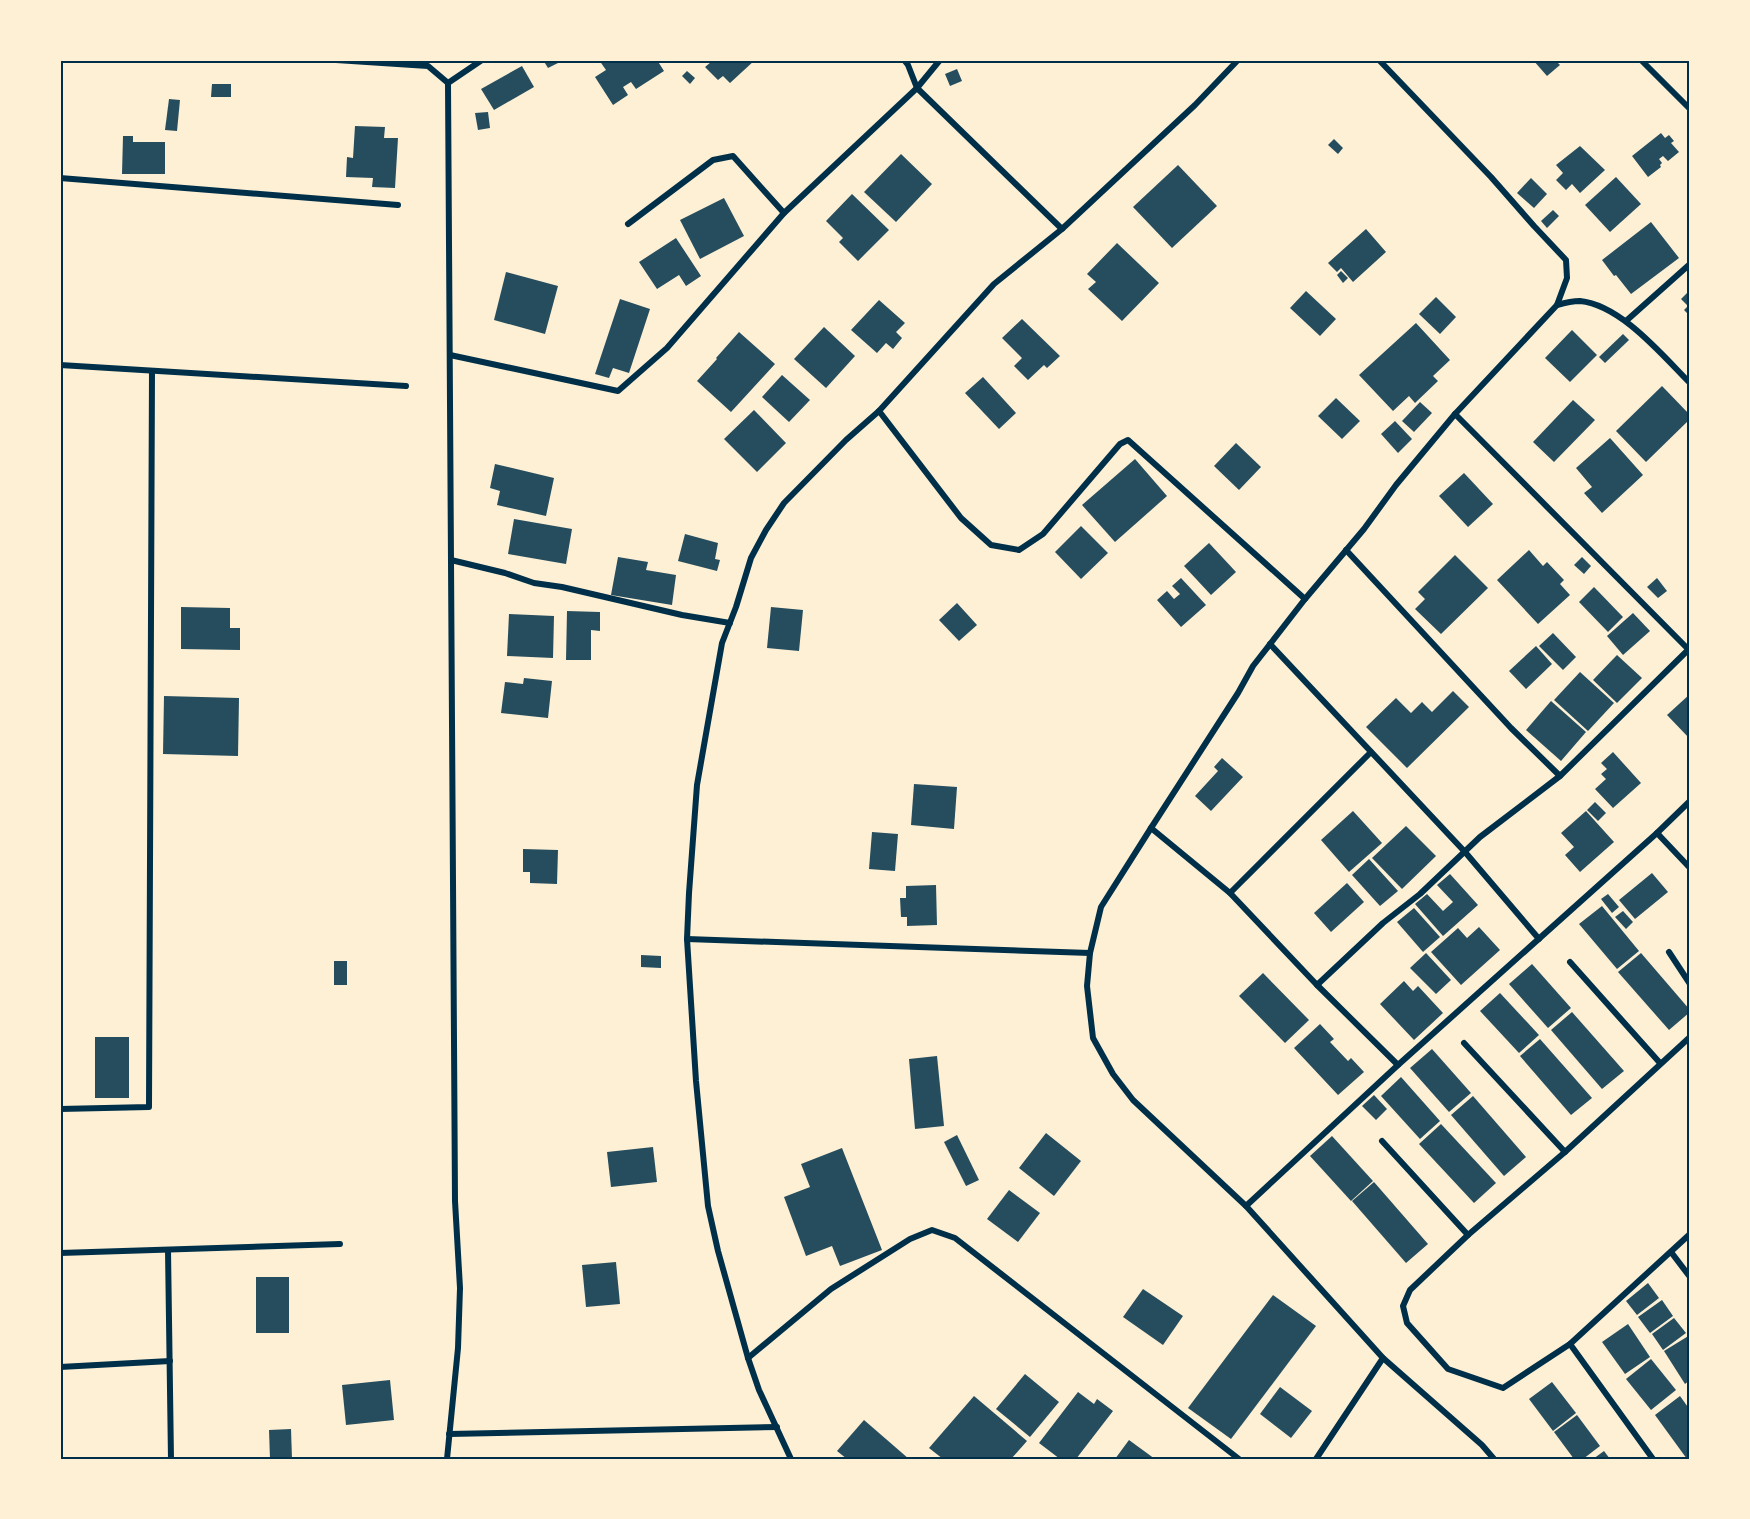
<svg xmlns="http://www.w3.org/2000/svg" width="1750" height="1519" font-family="'Space Grotesk',sans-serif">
  <rect width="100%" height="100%" fill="#fdf0d5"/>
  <g fill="#264d5e">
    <polygon points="543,60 559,60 560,62 548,68"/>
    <polygon points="599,60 657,60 664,71 636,89 631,82 623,87 628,95 613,105 595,77 606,70"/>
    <polygon points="709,60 755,60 730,83 723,76 718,80 705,67 711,62"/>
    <polygon points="1533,60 1555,60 1560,65 1547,76"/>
    <polygon points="522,66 534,87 494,110 481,89"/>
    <polygon points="957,69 962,81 950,86 945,74"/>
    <polygon points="687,71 695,78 690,84 682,76"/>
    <polygon points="212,84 231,84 231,97 211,97"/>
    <polygon points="169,99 180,100 177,131 165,130"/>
    <polygon points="488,112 490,128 478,130 475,113"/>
    <polygon points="355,126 385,127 384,138 398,138 395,188 372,187 373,178 346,177 347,157 353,158"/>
    <polygon points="1661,133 1665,138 1669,135 1674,141 1671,143 1679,152 1668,161 1663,156 1659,159 1662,163 1660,165 1661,167 1648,177 1632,156"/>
    <polygon points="123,136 133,136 133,142 165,142 165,174 122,174"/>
    <polygon points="1334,139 1343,148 1338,154 1328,145"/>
    <polygon points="1580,146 1605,170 1580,193 1572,184 1566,190 1556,180 1563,173 1556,165"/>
    <polygon points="901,154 932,184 896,222 864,192"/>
    <polygon points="1178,165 1217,206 1172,248 1133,207"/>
    <polygon points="1616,177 1641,204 1610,232 1585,205"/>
    <polygon points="1531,178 1547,194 1534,208 1517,193"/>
    <polygon points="852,194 889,230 858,261 839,242 843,238 826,221"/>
    <polygon points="724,198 744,236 700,259 680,220"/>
    <polygon points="1553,210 1559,216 1547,228 1541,221"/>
    <polygon points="1651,222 1679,258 1631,294 1616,275 1614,276 1602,260"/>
    <polygon points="1366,229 1386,252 1353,282 1341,268 1337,272 1328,263"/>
    <polygon points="676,238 701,276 686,286 679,275 657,289 639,262"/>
    <polygon points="1117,243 1159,283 1122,321 1088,289 1096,282 1087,274"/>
    <polygon points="1341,271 1348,278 1343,283 1337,275"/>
    <polygon points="506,272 558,286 545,334 494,320"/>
    <polygon points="1690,290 1690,316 1684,310 1688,306 1681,299"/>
    <polygon points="1306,291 1336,319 1320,336 1290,308"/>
    <polygon points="1436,297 1456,317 1440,334 1419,314"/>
    <polygon points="620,299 650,309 629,373 613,368 609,378 595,374"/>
    <polygon points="879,300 905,323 896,332 902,338 893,349 886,343 877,353 851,330"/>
    <polygon points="1022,319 1060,356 1047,368 1044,365 1028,380 1014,366 1022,358 1002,338"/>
    <polygon points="1416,323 1450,360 1433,376 1438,381 1415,403 1409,396 1393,411 1359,375"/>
    <polygon points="824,327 855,356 826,388 794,359"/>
    <polygon points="1572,330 1597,355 1570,382 1545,358"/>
    <polygon points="739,332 775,364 731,412 697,381 717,359 716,358"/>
    <polygon points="1623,334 1629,340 1605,363 1599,357"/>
    <polygon points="782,375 810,400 789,422 762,397"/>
    <polygon points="983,377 1016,413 999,429 965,393"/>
    <polygon points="1662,386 1690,415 1690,419 1646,462 1616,431"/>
    <polygon points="1336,398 1360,421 1342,439 1318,416"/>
    <polygon points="1573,400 1595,420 1554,462 1533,442"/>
    <polygon points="1420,402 1432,413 1414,432 1402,421"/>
    <polygon points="754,410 786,443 757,472 724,439"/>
    <polygon points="1395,421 1412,439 1398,453 1381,434"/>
    <polygon points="1610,438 1643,475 1602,513 1584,493 1592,487 1576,468"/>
    <polygon points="1236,443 1261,467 1239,490 1214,466"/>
    <polygon points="1135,459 1167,496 1115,542 1082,505"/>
    <polygon points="495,464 554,478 546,516 497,505 500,491 490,488"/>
    <polygon points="1464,473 1493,504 1468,527 1439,496"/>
    <polygon points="514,519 572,529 566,564 508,554"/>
    <polygon points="1081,526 1108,553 1081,579 1055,552"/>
    <polygon points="685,534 718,543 715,559 720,560 717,571 678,561"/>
    <polygon points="1209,543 1236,572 1211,595 1184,566"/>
    <polygon points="1529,550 1543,566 1547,562 1564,580 1560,584 1570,595 1538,624 1497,580"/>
    <polygon points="1455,555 1488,588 1441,634 1415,609 1425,599 1418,592"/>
    <polygon points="618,557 648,562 646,570 676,575 672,605 611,595"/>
    <polygon points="1582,557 1591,566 1584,574 1574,565"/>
    <polygon points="1181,578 1206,605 1181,627 1157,600 1167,591 1174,599 1180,594 1172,586"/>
    <polygon points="1657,578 1667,591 1658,598 1647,587"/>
    <polygon points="1594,587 1623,617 1608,632 1579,602"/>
    <polygon points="957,603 977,625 959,641 939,620"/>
    <polygon points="181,607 230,608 230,628 240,628 240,650 181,649"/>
    <polygon points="771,607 803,610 799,651 767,648"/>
    <polygon points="567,611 600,612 600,631 591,630 591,660 566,660"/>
    <polygon points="1633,613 1650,631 1623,655 1607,636"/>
    <polygon points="509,614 554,616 553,658 507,656"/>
    <polygon points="1553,633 1576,657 1563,670 1539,646"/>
    <polygon points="1536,646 1552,664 1526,689 1509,671"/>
    <polygon points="1617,655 1642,678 1617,703 1593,680"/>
    <polygon points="1580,672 1614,703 1588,731 1554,700"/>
    <polygon points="524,678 552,681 548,718 501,713 505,682 523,684"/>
    <polygon points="1453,691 1469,707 1407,768 1366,727 1396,698 1411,713 1422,702 1432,712"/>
    <polygon points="1690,694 1690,739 1667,715"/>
    <polygon points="164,696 239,698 238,756 163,754"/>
    <polygon points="1551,701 1586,732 1561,761 1526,730"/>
    <polygon points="1613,752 1641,783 1613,808 1595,789 1606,779 1601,774 1607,769 1601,763"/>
    <polygon points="1222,758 1243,777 1211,811 1195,796 1218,771 1214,767"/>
    <polygon points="914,784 957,787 954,829 911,825"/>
    <polygon points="1595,802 1606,813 1598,821 1587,810"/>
    <polygon points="1353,811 1382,843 1349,872 1321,840"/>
    <polygon points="1586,811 1614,842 1580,872 1565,855 1574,847 1561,833"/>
    <polygon points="1406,826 1436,856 1402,889 1372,858"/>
    <polygon points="872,832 898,834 895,871 869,869"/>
    <polygon points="523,849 558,850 557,884 530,883 530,872 523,872"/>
    <polygon points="1369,859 1398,891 1380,906 1352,875"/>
    <polygon points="1652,873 1668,892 1635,919 1619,900"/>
    <polygon points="1450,874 1478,905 1443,936 1415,904 1427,894 1443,911 1453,902 1437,885"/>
    <polygon points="1347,883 1364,902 1331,932 1314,913"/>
    <polygon points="936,885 937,925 907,926 907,917 901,917 900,898 906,898 906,886"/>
    <polygon points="1608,894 1619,907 1612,913 1601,899"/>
    <polygon points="1602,906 1639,951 1617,969 1579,924"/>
    <polygon points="1414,908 1440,937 1423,952 1397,922"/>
    <polygon points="1623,911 1633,922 1626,929 1615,917"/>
    <polygon points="1479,927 1500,950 1461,985 1431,952 1458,928 1467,938"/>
    <polygon points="1426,953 1451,980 1436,994 1410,968"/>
    <polygon points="1641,953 1690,1010 1690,1012 1669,1030 1618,972"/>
    <polygon points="641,955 661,956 661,968 641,967"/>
    <rect x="334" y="961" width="13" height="24"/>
    <polygon points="1532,964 1571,1008 1548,1028 1509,984"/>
    <polygon points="1263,973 1309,1020 1285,1043 1239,996"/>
    <polygon points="1404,981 1413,991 1418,986 1443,1013 1414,1040 1380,1004"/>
    <polygon points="1500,993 1539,1035 1519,1053 1480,1011"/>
    <polygon points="1572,1012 1624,1071 1602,1089 1551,1030"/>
    <polygon points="1320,1024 1334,1039 1330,1042 1348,1061 1351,1058 1364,1072 1338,1095 1294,1048"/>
    <rect x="95" y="1037" width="34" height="61"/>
    <polygon points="1540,1039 1592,1098 1571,1115 1520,1056"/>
    <polygon points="1432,1049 1471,1093 1449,1112 1410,1068"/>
    <polygon points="937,1056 944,1126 915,1129 909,1059"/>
    <polygon points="1401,1077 1440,1121 1420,1139 1381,1096"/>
    <polygon points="1374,1095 1387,1109 1376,1120 1362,1106"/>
    <polygon points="1473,1096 1526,1157 1504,1176 1451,1115"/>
    <polygon points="1441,1124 1496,1183 1474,1203 1419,1144"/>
    <polygon points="1046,1133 1081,1161 1054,1196 1019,1168"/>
    <polygon points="957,1135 979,1180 966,1186 944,1142"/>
    <polygon points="1332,1136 1373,1181 1351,1201 1310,1156"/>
    <polygon points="653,1147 657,1182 611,1187 607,1152"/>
    <polygon points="842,1148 882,1250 840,1266 832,1246 806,1256 784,1197 810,1187 801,1164"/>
    <polygon points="1374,1182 1428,1244 1406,1263 1352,1201"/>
    <polygon points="1009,1190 1040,1213 1018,1242 987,1219"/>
    <polygon points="616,1262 620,1304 586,1307 582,1265"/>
    <rect x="256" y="1277" width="33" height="56"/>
    <polygon points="1648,1283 1659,1298 1637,1315 1626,1301"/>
    <polygon points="1143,1289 1183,1316 1163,1345 1123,1317"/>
    <polygon points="1273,1295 1316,1326 1231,1439 1188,1408"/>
    <polygon points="1662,1300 1673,1316 1650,1333 1638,1317"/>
    <polygon points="1674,1318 1686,1333 1663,1350 1652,1334"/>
    <polygon points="1628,1324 1650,1357 1625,1374 1602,1342"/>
    <polygon points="1690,1335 1690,1380 1685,1384 1664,1351"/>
    <polygon points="1651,1359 1676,1390 1651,1410 1626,1379"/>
    <polygon points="1025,1374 1059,1402 1030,1437 996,1409"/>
    <polygon points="390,1380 394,1420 346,1425 342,1385"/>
    <polygon points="1552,1382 1576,1413 1553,1431 1529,1399"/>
    <polygon points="1280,1387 1312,1411 1291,1438 1260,1414"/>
    <polygon points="1078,1392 1094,1404 1097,1399 1113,1411 1076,1459 1060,1459 1039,1443"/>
    <polygon points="974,1396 1027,1441 1011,1459 943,1459 929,1448"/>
    <polygon points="1680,1396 1690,1410 1690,1459 1687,1459 1655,1415"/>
    <polygon points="1577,1415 1600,1446 1583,1459 1574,1459 1554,1432"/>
    <polygon points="864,1420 909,1459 847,1459 837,1451"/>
    <polygon points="291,1429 292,1459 270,1459 269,1430"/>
    <polygon points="1129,1440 1155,1459 1115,1459"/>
    <polygon points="1604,1451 1610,1459 1593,1459"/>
  </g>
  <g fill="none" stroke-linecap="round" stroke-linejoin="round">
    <g stroke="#003049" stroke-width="6">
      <polyline points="336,60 428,66 448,83 455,1201 460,1288 458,1348 447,1459"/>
      <polyline points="904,60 908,65 917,88 1062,229"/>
      <polyline points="1379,60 1491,177 1534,226 1566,260 1567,278 1557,305"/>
      <polyline points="1641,60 1690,109"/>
      <polyline points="448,83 482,60"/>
      <polyline points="60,178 398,205"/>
      <polyline points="628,224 713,160 733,156 784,213"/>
      <polyline points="1626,321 1690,264"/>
      <polyline points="450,355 618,391 667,348 784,213 917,88 940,60"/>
      <polyline points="60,365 406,386"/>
      <polyline points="879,411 961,518 991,545 1019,550 1043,534 1120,444 1128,440 1305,599 1364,529 1396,485 1455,414 1690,651"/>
      <path d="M1455,414l102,-109c7,-2 16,-4 23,-4 41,4 82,54 110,82"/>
      <polyline points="1346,550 1511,728 1560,776"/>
      <polyline points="451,560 505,573 534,583 562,587 682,615 730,623"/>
      <polyline points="1305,599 1253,666 1238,693 1151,828 1101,907 1090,953 1087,986 1093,1038 1113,1074 1133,1100 1246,1206 1383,1358 1482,1445 1494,1459"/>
      <polyline points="1270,644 1465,852 1539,939"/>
      <polyline points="1151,828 1230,893 1317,985 1398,1065"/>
      <polyline points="1657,833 1690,868"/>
      <polyline points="1230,893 1371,752"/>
      <polyline points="687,939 1090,953"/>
      <polyline points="1669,952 1690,984"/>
      <polyline points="1570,962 1660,1063"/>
      <polyline points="1317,985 1383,923 1420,894 1480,837 1560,776 1688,650"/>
      <polyline points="1690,1037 1565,1152 1468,1235 1410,1290 1403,1306 1407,1323 1448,1369 1503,1388 1570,1344 1690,1234"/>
      <polyline points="1464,1043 1565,1152"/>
      <polyline points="60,1109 149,1107 152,371"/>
      <polyline points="1382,1141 1468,1235"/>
      <polyline points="1246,1206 1398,1065 1657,833 1690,801"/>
      <polyline points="168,1250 171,1459"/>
      <polyline points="1671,1252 1690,1277"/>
      <polyline points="60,1253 340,1244"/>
      <polyline points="1570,1344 1653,1459"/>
      <polyline points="748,1358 831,1289 910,1239 932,1230 955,1238 1239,1459"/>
      <polyline points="60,1367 170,1361"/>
      <polyline points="449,1434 777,1427"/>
      <polyline points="791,1459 759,1390 748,1358 718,1251 708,1206 696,1081 687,939 689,893 697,785 722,643 736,607 751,558 766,530 784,503 846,440 879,411 994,284 1062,229 1195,105 1238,60"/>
      <polyline points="1316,1459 1383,1358"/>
    </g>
  </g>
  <rect width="1750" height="1519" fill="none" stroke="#fdf0d5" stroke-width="123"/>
  <rect x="62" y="62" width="1626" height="1396" fill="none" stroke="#003049" stroke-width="2"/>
</svg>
